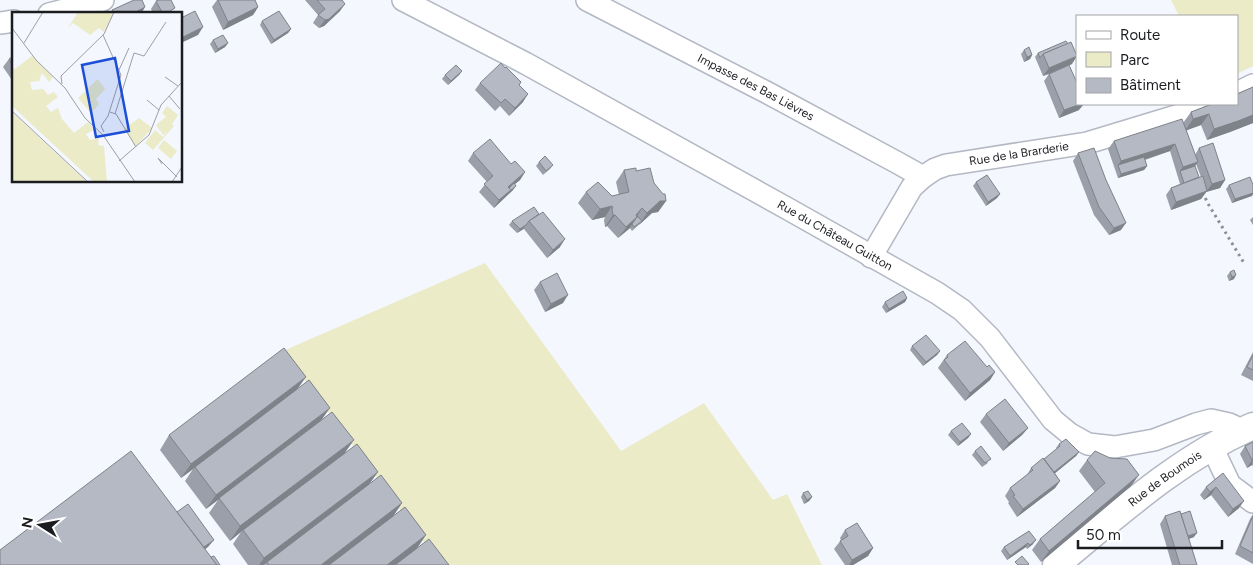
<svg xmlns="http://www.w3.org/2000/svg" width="1253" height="565" font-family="Figtree,sans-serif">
  <rect width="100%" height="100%" fill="#f4f7fe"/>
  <g fill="#ebebc8">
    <polygon points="1171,0 1253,0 1253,66 1237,74 1237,16 1179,16"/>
    <polygon points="485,263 621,451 704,403 773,500 787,494 822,565 441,565 283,351"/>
  </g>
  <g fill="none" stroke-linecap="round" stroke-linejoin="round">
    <g stroke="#b3b8c3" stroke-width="24">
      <g id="minor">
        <path id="s1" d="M403,0l122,63 265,147 147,83 25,17 28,28 63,82 17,14 18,10 27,3 39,-7 42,-16 15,-4 18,4 13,6"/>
        <path id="s2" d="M587,0l179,92 132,71 25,14"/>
        <polyline points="49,14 103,0"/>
        <polyline points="0,23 14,21"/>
        <polyline points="1237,93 1253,85"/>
        <path id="s3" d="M871,257l41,-70 11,-10 12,-8 11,-4 141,-22 89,-27 33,-12"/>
        <polyline points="1212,447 1230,485 1253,502"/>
      </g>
    </g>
    <g stroke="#b3b8c3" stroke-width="29">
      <g id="tertiary">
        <path id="s4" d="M1056,565c62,-51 123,-107 197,-139"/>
      </g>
    </g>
    <polyline stroke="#8b8e94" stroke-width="3" stroke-dasharray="2.5 4" stroke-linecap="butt" points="1203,192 1207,202 1244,263"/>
    <use href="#minor" stroke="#fff" stroke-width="21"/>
    <use href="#tertiary" stroke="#fff" stroke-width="26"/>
  </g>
  <g fill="#9b9fa9" fill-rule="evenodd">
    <polygon points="217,0 255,0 258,7 253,15 223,30 212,7"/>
    <polygon points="305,0 342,0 340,11 324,26 319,28 313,23 318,15"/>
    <polygon points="156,1 172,14 153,14 151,9"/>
    <polygon points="262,21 291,29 288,33 271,44 260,25"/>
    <polygon points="213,40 228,43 225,47 215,53 210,44"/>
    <polygon points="1024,50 1032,55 1030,59 1024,62 1021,54"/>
    <polygon points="1038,53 1072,64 1053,72 1079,110 1059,118 1044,81 1049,74 1043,76 1035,57"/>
    <polygon points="14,56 14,83 3,67 9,59"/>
    <polygon points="462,71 459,75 448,85 442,79 445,75"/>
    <polygon points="521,82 519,85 523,102 509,116 500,106 495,111 475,90 480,83"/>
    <path d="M1253,87v36l-23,9 -23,8 -6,-15 -15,5 9,25 4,-7 26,32 -5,8 -14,4 -5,7 -30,11 -5,-15 5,-7 9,-4 -10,-33 -25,9 2,6 -3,4 -26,8 -10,-29 6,-8 69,-18 8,-11zM1196,164l5,13h-2l-4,-11z"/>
    <polygon points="473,153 511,164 525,172 520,180 515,184 513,190 494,208 479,192 487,182 468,161"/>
    <polygon points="1078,153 1121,230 1109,235 1094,215 1073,161"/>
    <polygon points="539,162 553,165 550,169 543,175 536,166"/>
    <polygon points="624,170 636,171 654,183 666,201 658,212 652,213 632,231 630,228 618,238 607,226 605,227 604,220 605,217 592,220 578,203 586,192 612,196 619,195 616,182"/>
    <polygon points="976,182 1000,194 997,198 986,206 973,186"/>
    <polygon points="1229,185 1253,185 1253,195 1232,203 1226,189"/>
    <polygon points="539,214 560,247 547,258 524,229 517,233 509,225 512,221"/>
    <polygon points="1253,217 1253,225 1250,220"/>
    <polygon points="1230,272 1234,279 1229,281 1227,276"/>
    <polygon points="540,282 563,303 545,312 534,290"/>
    <polygon points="907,298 905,302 886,313 882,307 885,302"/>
    <polygon points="912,346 940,351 937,355 923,366 910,350"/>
    <polygon points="1253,352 1253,381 1241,375"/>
    <polygon points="947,355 987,367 995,372 990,380 965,401 938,368"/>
    <polygon points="297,389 369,484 402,503 393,516 417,548 449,565 265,565 266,564 264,565 248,565 233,544 241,532 230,541 209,513 218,500 206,509 185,481 193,469 181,478 160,450 169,435"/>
    <polygon points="986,414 1028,428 1022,435 1003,451 980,422"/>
    <polygon points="951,431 971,434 968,438 958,446 948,435"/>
    <polygon points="1253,442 1253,466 1252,465 1247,468 1240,454 1245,446"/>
    <polygon points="1059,444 1079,452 1076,456 1055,473 1060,481 1055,488 1017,517 1008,503 1009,502 1005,496 1010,488 1027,475 1031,468 1044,459 1057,449 1056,448"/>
    <polygon points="975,451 988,463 982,467 972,455"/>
    <polygon points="1087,460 1131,486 1041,562 1032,550 1040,539 1095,492 1079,471"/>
    <polygon points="1223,473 1239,508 1228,517 1211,495 1204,500 1200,495 1206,487"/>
    <polygon points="803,493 812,497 809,501 804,504 801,497"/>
    <polygon points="1181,514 1194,537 1189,539 1197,565 1172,565 1160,524 1165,516"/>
    <polygon points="1253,514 1253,564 1235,554 1250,519"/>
    <polygon points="845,530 873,548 868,556 853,565 845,565 834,549 841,540 840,538"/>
    <polygon points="1029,531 1033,544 1027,549 1026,547 1007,560 1001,551 1004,547"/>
  </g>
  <g fill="#7e8289">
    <polygon points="345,4 340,11 324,26 319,28 325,20"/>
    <polygon points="145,7 141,14 132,14"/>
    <polygon points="258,7 253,15 223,30 228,22"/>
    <polygon points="203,27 198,35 181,43 181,38"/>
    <polygon points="291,29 288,33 271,44 274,40"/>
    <polygon points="228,43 225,47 215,53 218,49"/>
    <polygon points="1032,55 1030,59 1024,62 1027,57"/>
    <polygon points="1077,56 1072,64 1043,76 1049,68"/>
    <polygon points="462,71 459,75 448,85 451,81"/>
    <polygon points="528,94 523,102 509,116 515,108"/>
    <polygon points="1081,104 1084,104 1079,110 1059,118 1064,110"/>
    <polygon points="1209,114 1201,125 1185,131 1193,119"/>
    <polygon points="1253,115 1253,123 1230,132 1207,140 1214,129"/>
    <polygon points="1175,144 1170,151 1119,168 1118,165 1121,161"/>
    <polygon points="1198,162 1192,170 1180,171 1177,175 1183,167"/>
    <polygon points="1147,166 1144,170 1118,178 1121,174"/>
    <polygon points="525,172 520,180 506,191 508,187"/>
    <polygon points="1225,180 1220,188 1206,192 1212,184"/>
    <polygon points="516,186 513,190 494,208 499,200 511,190"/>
    <polygon points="1207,191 1201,199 1171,210 1176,202"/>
    <polygon points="1253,193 1252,196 1232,203 1235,199"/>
    <polygon points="1000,194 997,198 986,206 988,202"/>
    <polygon points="660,201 666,201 658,212 652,213 639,225 647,213"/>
    <polygon points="612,206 605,217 592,220 600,209"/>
    <polygon points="642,208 630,228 618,238 636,215"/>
    <polygon points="613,215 615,215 607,226 605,227"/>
    <polygon points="1126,223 1121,230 1109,235 1114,228"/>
    <polygon points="526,225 523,229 517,233 520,229"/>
    <polygon points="565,239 560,247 547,258 553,250"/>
    <polygon points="1236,275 1234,279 1229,281 1232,277"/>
    <polygon points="568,295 563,303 545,312 551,304"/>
    <polygon points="907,298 905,302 886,313 889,309"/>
    <polygon points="940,351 937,355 923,366 926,362"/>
    <polygon points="995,372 990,380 965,401 970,393"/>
    <polygon points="306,377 296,391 195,467 193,469 181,478 191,464"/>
    <polygon points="330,408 320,422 206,509 216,495"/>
    <polygon points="1028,428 1022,435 1003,451 1009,443"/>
    <polygon points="971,434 968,438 958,446 960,442"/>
    <polygon points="354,440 344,454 243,530 230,541 240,526"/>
    <polygon points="1079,452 1076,456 1048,479 1051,475"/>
    <polygon points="1253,459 1252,465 1247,468 1252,460"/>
    <polygon points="378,472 368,486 267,562 264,565 259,565 264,558"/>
    <polygon points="1139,475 1131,486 1041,562 1049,551"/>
    <polygon points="1060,481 1055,488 1017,517 1023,509"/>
    <polygon points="1216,487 1211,495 1204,500 1210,492"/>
    <polygon points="812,497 809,501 804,504 807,500"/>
    <polygon points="1244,501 1239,508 1228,517 1233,509"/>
    <polygon points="402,503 392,518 330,565 321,565"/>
    <polygon points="1197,533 1194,537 1182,541 1185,537"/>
    <polygon points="426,535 416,550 396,565 387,565"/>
    <polygon points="214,540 208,547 196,556 202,548"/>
    <polygon points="1036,540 1033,544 1027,549 1030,545"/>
    <polygon points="1028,543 1026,547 1007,560 1010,556"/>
    <polygon points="873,548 868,556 853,565 849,565 852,560"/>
  </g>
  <g fill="#b4b9c4" stroke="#7e8289">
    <polygon points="134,0 142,0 145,7 132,14 114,14 112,10"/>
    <polygon points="159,0 171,0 175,8 170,11 171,14 163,14 156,1"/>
    <polygon points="218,0 255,0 258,7 228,22"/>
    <polygon points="317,0 342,0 345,4 329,19 325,20 318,15 325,9"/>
    <polygon points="195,11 203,27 181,38 181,18"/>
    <polygon points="279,11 291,29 274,40 262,21"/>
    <polygon points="223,35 228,43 218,49 213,40"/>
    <polygon points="1066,41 1068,44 1043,54 1040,58 1038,53"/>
    <polygon points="1071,42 1077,56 1049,68 1043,54"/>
    <polygon points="1029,47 1032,55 1027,57 1024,50"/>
    <polygon points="14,56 14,67 9,59"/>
    <polygon points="501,63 505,68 506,67 521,82 519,85 528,94 515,108 505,99 501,103 480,83"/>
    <polygon points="456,65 462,71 451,81 445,75"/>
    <polygon points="1069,65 1077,83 1077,104 1081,104 1064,110 1049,74"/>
    <polygon points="1253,87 1253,115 1238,121 1214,129 1209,114 1193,119 1191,112 1212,104 1237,104 1237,94"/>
    <polygon points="1182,119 1198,162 1183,167 1175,144 1121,161 1114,141"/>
    <polygon points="490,139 511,164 515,161 525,172 508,187 511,190 499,200 484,184 493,176 473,153"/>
    <polygon points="1213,143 1225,180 1212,184 1199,148"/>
    <polygon points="1094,148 1106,180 1126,223 1114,228 1099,207 1078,153"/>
    <polygon points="545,156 553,165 546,171 539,162"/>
    <polygon points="1144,157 1147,166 1121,174 1118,165"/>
    <polygon points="1195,166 1199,177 1184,183 1180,171"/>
    <polygon points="636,168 636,171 650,168 654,183 663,194 665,194 666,201 660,201 647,213 642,208 636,215 637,217 626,227 615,215 613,215 612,209 613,208 612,206 600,209 586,192 598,182 612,196 629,192 624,170"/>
    <polygon points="987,175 1000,194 988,202 976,182"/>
    <polygon points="1203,176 1207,191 1176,202 1171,188"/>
    <polygon points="1250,177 1253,185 1253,193 1235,199 1229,185"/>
    <polygon points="514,183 516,186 508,193 511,190 509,188"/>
    <polygon points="534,207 539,214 529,221 526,225 520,229 512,221"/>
    <polygon points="543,212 565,239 553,250 529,221"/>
    <polygon points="637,216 642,221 634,227 632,224 637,217"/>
    <polygon points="1234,270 1236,275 1232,277 1230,272"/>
    <polygon points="557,273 568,295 551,304 540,282"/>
    <polygon points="903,291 907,298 889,309 885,302"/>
    <polygon points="926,335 940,351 926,362 912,346"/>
    <polygon points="965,341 987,367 989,365 995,372 970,393 944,360 948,357 947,355"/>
    <polygon points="284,348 306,377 191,464 169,435"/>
    <polygon points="1253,355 1253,370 1247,367"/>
    <polygon points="309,380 330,408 216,495 195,467"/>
    <polygon points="1005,399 1028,428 1009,443 986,414"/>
    <polygon points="332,412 354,440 240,526 219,498"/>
    <polygon points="962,423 971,434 960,442 951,431"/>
    <polygon points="1066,439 1079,452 1054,472 1044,459 1060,446 1059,444"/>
    <polygon points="1253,442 1253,459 1252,460 1245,446"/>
    <polygon points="357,444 378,472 264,558 243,530"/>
    <polygon points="981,446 991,459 985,463 975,451"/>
    <polygon points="131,451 217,565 0,565 0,550"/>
    <polygon points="1095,451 1110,458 1127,459 1139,475 1049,551 1040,539 1105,483 1087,460"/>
    <polygon points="1043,458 1060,481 1023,509 1013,496 1015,495 1010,488 1033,470 1031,468"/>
    <polygon points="1223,473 1244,501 1233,509 1216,487 1210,492 1206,487"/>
    <polygon points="381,475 402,503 321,565 269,565 267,562"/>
    <polygon points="808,491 812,497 807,500 803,493"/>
    <polygon points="188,504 214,540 204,547 177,512"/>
    <polygon points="405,507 426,535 387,565 329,565"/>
    <polygon points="1180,511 1197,565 1180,565 1165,516"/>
    <polygon points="1190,511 1197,533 1188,536 1181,514"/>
    <polygon points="1253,516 1253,553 1240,546"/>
    <polygon points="857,523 873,548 852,560 840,541 848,536 845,530"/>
    <polygon points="1029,531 1036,540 1030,545 1028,543 1010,556 1004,547"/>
    <polygon points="429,539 449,565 395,565"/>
    <polygon points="214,556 220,565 217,565 211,557"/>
    <polygon points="1022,556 1029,564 1027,565 1018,565 1015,562"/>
  </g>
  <g text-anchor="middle" stroke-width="4" stroke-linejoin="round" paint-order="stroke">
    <g font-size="12" fill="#1a1c20" stroke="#fff">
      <text dy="4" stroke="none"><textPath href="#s2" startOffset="190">Impasse des Bas Lièvres</textPath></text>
      <text dy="4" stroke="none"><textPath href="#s3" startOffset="196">Rue de la Brarderie</textPath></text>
      <text dy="4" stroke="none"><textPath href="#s1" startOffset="492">Rue du Château Guitton</textPath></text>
      <text dy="4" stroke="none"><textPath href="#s4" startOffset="139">Rue de Boumois</textPath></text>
    </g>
  </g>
  <g transform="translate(12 12)">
    <rect width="170" height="170" fill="#f4f7fe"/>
    <path d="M66,0h36l-10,20 -5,-4 -9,7 -17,-12 -5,5zM20,44l21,21 -4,5 -7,-9 -3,8 -9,1 2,8 11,-1 5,6 6,-3 4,5 -12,9 5,6 7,-4 4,11 12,14 14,-11 3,3 2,5 -7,4 4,6 9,-2 -1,7 6,1 3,36h-13l-82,-76v-39l3,2zM86,67l7,10 -9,10 3,5 -8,9 -13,-15zM155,94l11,9 -6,9 2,2 -21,24 -8,-7 10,-13 8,7 4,-6 -4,4 -7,-10 10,-8 -4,-4zM0,100l75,70h-75zM127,106l13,10 -16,18 -12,-17zM152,128l13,11 -6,8 -13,-11z" fill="#ebebc8"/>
    <path fill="none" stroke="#9d9fa5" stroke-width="1" d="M0,16l24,32 29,28 20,30 18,17 32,47M91,23l18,40 -13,41 -7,10 3,6M12,31l19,-31M107,58l10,-22M153,65l13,9M50,72l-1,-8 43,-42 10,-22M157,84l11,13M135,88l12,10M0,99l76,71M98,100l6,2 20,33M103,102l19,-61 10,3 22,-34M107,149l30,-26 12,-30 21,-23M150,152l-4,-6 19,19M160,170l10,-15"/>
    <path fill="#1d4ed8" fill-opacity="0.15" stroke="#1d4ed8" stroke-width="2.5" d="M103,46l14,73 -33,6 -14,-72z"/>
    <rect width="170" height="170" fill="none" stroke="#1a1c20" stroke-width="2.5"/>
  </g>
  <rect x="1076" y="15" width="162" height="90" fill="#ffffff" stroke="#a3a4a6"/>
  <rect x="1086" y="31" width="25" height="8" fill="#ffffff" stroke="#a3a4a6"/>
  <text x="1120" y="40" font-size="15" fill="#1a1c20">Route</text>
  <rect x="1086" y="52" width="25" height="15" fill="#ebebc8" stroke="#a3a4a6"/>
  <text x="1120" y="65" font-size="15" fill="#1a1c20">Parc</text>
  <rect x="1086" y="78" width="25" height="15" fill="#b4b9c4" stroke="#a3a4a6"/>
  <text x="1120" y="90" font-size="15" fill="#1a1c20">Bâtiment</text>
  <g transform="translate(40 525) rotate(281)" stroke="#ffffff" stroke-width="4" paint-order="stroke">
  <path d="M0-4L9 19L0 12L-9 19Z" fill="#1a1c20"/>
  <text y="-8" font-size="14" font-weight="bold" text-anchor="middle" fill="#1a1c20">N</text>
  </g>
  <path d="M1078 540v8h144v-8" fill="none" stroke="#1a1c20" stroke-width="2.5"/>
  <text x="1086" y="540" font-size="15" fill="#1a1c20" stroke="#ffffff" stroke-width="4" paint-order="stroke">50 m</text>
</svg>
